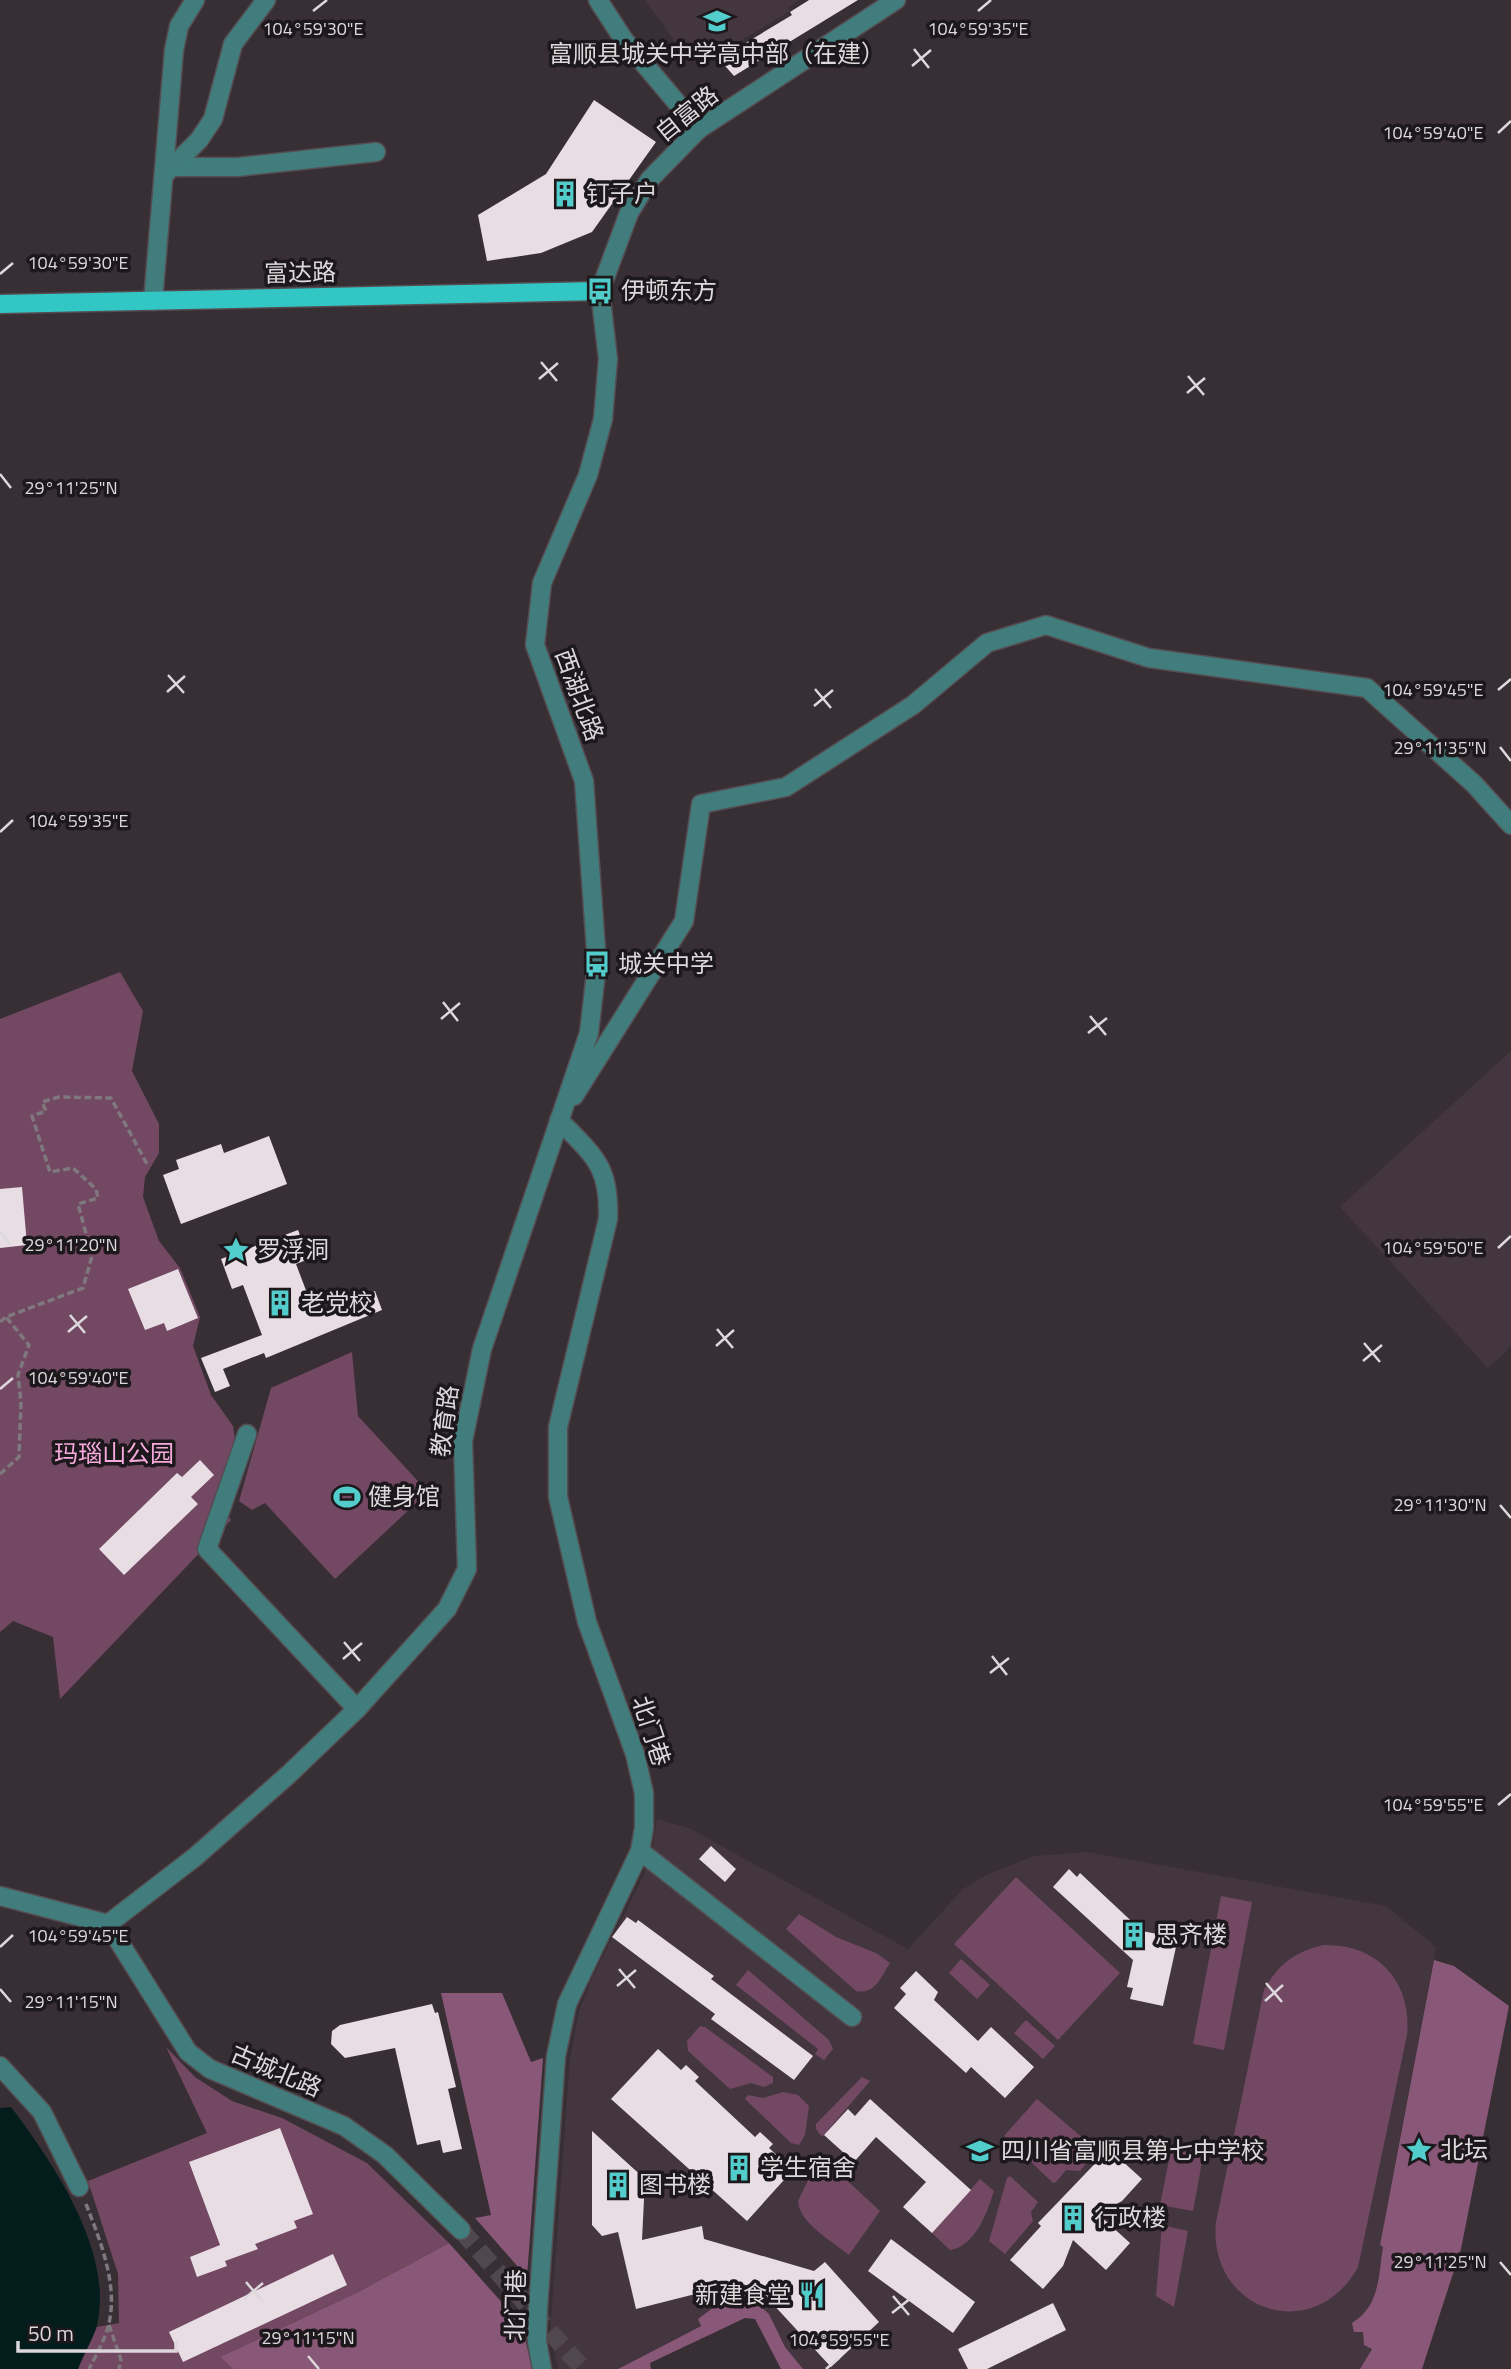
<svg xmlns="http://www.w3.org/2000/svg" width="1511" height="2369" font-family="'Titillium Web','Noto Sans SC',sans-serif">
  <rect width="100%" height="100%" fill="#372f34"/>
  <g fill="#44363f">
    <polygon points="645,0 800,0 788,7 790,11 722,52 676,43"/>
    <polygon points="1511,1051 1511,1347 1488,1368 1340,1207"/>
    <polygon points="657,1819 689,1828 908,1949 963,1889 988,1874 1034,1856 1088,1852 1386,1906 1436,1947 1380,2244 1383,2246 1375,2295 1364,2315 1352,2323 1363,2332 1372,2349 1360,2369 803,2369 785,2347 769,2314 758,2304 698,2319 701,2325 618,2369 558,2369 550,2332 570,2058 579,2011 593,1976 644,1875 652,1851"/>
  </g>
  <g fill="#734863">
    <polygon points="120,972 143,1011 132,1071 159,1124 159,1153 145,1177 143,1197 159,1241 180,1268 200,1317 193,1346 211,1395 233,1426 236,1447 217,1502 231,1520 60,1699 53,1637 13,1621 0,1632 0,1019"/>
    <polygon points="352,1352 358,1416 428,1492 335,1579 265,1503 252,1510 239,1501 271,1388"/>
    <polygon points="1016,1877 1120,1973 1058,2040 954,1944"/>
    <polygon points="1221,1896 1252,1902 1224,2050 1193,2044"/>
    <path d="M799,1914l37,23 40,16 14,10c-9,14 -15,32 -34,28l-70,-62z"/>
    <path d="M1324,1945c54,-1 88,37 83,90l-49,232c-44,80 -151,44 -142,-45l48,-232c14,-26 32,-39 60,-45z"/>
    <polygon points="961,1959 990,1985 977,1999 949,1973"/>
    <polygon points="748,1970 829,2040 833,2049 824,2060 815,2054 818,2049 736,1985"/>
    <polygon points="1026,2020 1055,2046 1043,2059 1014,2033"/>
    <polygon points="700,2026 705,2027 773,2077 773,2083 764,2087 751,2083 730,2089 688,2051 687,2041"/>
    <polygon points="166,2047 195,2077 232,2101 282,2118 367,2163 449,2243 358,2292 220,2357 233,2369 78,2369 97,2327 119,2323 118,2274 88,2181 207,2133"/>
    <polygon points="862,2077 870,2081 822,2137 816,2129 816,2124"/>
    <polygon points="783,2092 798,2095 809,2106 805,2135 799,2145 791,2143 745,2099 748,2095 763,2098"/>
    <polygon points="1037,2099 1097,2150 1080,2171 1066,2170 1056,2182 1053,2183 1004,2136"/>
    <polygon points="1172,2145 1204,2151 1193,2211 1160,2205"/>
    <path d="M826,2161l54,50 -31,44c-17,-14 -50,-32 -51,-54l17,-35z"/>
    <polygon points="1010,2176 1038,2202 1031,2212 1033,2221 1005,2254 989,2241 1007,2178"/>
    <path d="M980,2179l14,12c-7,21 -18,55 -44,59l-18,-17z"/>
    <polygon points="1162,2225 1188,2231 1174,2307 1156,2296"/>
  </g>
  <g fill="#895777">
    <path d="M1434,1960l20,6 55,40 -48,243 -39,120h-62l12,-20 -8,-4 -1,-13h-9l-2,-9c28,-17 26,-47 31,-76l-3,-2z"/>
    <polygon points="441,1993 502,1993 531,2062 543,2058 527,2277 475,2218 491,2215"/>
    <polygon points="449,2243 522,2325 532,2369 233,2369 220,2357 358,2292"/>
    <polygon points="738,2289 760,2296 758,2304 769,2314 785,2347 803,2369 781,2369 755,2319 745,2318 650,2363 651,2369 618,2369 701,2326 698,2319"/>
  </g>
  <path fill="#031d1d" d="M11,2107c42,56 103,144 86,218 -4,15 -14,29 -19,44h-78v-261z"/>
  <g fill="#e7dde3">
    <polygon points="809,0 858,0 734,76 719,59 792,15 790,12"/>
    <polygon points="594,100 656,142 592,232 541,253 487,261 478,215 546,174"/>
    <polygon points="269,1136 287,1184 181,1224 163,1175 179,1169 176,1160 221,1144 224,1153"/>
    <polygon points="22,1187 27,1245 0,1248 0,1189"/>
    <polygon points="298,1230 309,1259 296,1264 315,1314 375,1291 382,1310 266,1358 264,1353 223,1369 230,1386 215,1392 201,1358 262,1335 243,1285 232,1289 221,1259"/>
    <polygon points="178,1269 198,1318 167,1331 164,1323 145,1330 128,1289"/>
    <polygon points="200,1460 214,1475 191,1497 198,1504 124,1575 99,1549 177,1473 182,1477"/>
    <polygon points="711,1846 736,1869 725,1882 699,1859"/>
    <polygon points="1069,1869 1077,1877 1080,1873 1142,1931 1178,1938 1163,2006 1130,1999 1133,1988 1127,1987 1133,1960 1053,1887"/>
    <polygon points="627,1917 636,1923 638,1920 714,1976 711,1979 813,2056 794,2080 711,2019 715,2014 612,1937"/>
    <polygon points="916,1971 938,1992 934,2000 978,2041 991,2027 1034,2067 1005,2098 971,2067 966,2073 894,2008 906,1994 900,1988"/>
    <polygon points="432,2004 435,2013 438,2012 456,2087 448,2089 462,2149 443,2153 440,2140 417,2145 395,2048 345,2058 331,2044 332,2031 340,2025"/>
    <polygon points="658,2049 681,2070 686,2065 699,2077 695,2081 755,2137 760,2132 773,2144 769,2148 793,2170 747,2221 611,2099"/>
    <polygon points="870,2099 971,2190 932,2233 903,2207 926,2182 876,2137 854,2162 824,2135 848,2109 855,2116"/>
    <polygon points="280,2128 313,2214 294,2221 297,2228 255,2244 258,2249 225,2261 227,2266 197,2277 190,2257 220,2245 189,2162"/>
    <polygon points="592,2131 645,2179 642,2240 702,2226 704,2239 814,2271 825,2262 879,2322 831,2367 759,2289 739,2283 636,2309 618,2232 602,2236 592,2225"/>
    <polygon points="1109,2149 1142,2179 1122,2201 1098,2214 1130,2243 1106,2270 1073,2240 1063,2266 1043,2289 1010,2260 1041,2226 1038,2223"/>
    <polygon points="891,2239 975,2302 953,2333 868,2271"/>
    <polygon points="333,2254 347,2285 183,2362 169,2332"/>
    <polygon points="1053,2303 1066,2330 987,2369 968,2369 958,2349"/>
  </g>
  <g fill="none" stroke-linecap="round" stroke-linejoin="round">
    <polyline stroke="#50484d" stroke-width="18" stroke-dasharray="18 9" stroke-linecap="butt" points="461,2230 583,2369"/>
    <g stroke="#554d52" stroke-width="21">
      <g id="minor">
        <polyline points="598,0 624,40 699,129"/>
        <polyline points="172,167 238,167 376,152"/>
        <polyline points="164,175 199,140 213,119 233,44 266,0"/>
        <polyline points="153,301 174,50 179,26 195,0"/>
        <polyline points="574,1096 684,921 701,804 786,787 913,705 987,643 1046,625 1149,658 1367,688 1474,784 1511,825"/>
        <polyline points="247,1434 207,1549 357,1709"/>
        <polyline points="640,1851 852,2017"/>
        <polyline points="0,1896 108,1924"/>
        <polyline points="108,1924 195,1857 288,1775 357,1709 447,1609 467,1569 463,1441 482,1349 589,1033 597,964 584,781 535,645 542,583 588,475 603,419 608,359 600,291 629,213 650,179 699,129 896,0"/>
        <polyline points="108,1924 188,2052 210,2069 344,2126 385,2155 461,2230"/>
        <polyline points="0,2066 42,2112 79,2187"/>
        <path d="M542,2369l-5,-28 1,-33 18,-252 11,-52 73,-153 4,-23v-35l-9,-39 -48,-132 -29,-125v-70l50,-208c2,-53 -14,-63 -49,-99"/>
      </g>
    </g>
    <g stroke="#554d52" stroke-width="21">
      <polyline id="major" points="0,304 600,291"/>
    </g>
    <g stroke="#7f787c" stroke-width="3.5" stroke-dasharray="7 3.5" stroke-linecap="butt">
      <polyline points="0,1322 6,1317"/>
      <polyline points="0,1474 19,1457 21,1402 18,1375 29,1345 6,1317 83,1288 92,1256 78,1204 98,1198 96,1189 73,1168 50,1172 32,1116 46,1111 42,1102 59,1097 111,1098 147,1164"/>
      <path d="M86,2204c14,36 32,80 23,119 -3,15 -13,32 -20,46"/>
      <polyline points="109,2325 121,2360 119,2369"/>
    </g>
    <use href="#minor" stroke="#407d7c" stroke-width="18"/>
    <use href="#major" stroke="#32c7c5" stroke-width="18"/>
  </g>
  <path fill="none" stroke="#ddd8db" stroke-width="2.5" d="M313,11l14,-11M978,11l13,-11M914,49l15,19M912,66l19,-16M1498,133l13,-12M0,274l13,-11M541,362l16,19M1188,376l16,19M539,379l19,-16M1187,393l18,-15M0,474l11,14M168,675l16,18M815,689l16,19M1498,690l13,-11M167,692l18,-16M814,706l19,-16M1500,747l11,14M0,832l13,-12M443,1002l15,19M1090,1016l16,19M441,1019l19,-16M1088,1033l19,-15M0,1232l11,13M1498,1248l13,-12M70,1315l15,18M717,1329l16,19M68,1332l19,-16M1364,1343l16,19M716,1346l18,-16M1363,1361l19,-16M0,1389l13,-11M1500,1505l11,13M344,1642l16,19M992,1656l15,19M343,1659l19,-16M990,1673l19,-15M1498,1805l13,-11M0,1947l13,-12M619,1969l16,19M1266,1983l16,19M617,1986l19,-16M0,1989l11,13M1265,2001l18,-16M1500,2262l11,13M246,2282l16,19M893,2296l16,19M244,2299l19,-16M892,2313l19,-15M308,2356l11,13M826,2369l13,-11"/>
  <defs>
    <g id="school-bare" transform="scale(2.1)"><path d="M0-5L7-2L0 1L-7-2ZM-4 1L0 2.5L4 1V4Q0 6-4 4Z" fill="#53cdcb" stroke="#1c181b" stroke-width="2.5" paint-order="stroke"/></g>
    <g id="building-bare" transform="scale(2.1)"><path d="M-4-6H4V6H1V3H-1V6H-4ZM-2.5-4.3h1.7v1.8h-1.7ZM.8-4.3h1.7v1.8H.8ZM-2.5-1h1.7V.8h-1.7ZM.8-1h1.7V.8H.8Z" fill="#53cdcb" stroke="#1c181b" stroke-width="2.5" paint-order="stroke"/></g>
    <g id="bus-bare" transform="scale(2.1)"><path d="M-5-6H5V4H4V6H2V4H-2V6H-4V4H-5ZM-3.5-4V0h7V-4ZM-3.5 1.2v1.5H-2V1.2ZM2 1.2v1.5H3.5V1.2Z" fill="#53cdcb" stroke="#1c181b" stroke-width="2.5" paint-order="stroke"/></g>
    <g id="sight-bare" transform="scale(2.1)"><path d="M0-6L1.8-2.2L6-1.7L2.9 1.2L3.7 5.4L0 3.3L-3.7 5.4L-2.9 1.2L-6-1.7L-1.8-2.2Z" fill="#53cdcb" stroke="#1c181b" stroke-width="2.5" paint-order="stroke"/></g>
    <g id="stadium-bare" transform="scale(2.1)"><path d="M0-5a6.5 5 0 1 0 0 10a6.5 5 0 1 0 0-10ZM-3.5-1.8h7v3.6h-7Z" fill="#53cdcb" stroke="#1c181b" stroke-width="2.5" paint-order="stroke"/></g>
    <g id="restaurant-bare" transform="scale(2.1)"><path d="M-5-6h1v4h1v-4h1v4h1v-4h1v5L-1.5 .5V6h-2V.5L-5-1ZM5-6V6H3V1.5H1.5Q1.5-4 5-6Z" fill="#53cdcb" stroke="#1c181b" stroke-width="2.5" paint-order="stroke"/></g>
  </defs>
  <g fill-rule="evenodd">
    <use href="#school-bare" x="717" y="21"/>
    <use href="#building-bare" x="565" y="194"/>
    <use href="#bus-bare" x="600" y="291"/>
    <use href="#bus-bare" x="597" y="964"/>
    <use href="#sight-bare" x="236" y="1250"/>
    <use href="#building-bare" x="280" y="1303"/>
    <use href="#stadium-bare" x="347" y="1497"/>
    <use href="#building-bare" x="1134" y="1935"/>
    <use href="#sight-bare" x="1419" y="2150"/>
    <use href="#school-bare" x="980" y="2151"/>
    <use href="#building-bare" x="739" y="2168"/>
    <use href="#building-bare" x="618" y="2185"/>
    <use href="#building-bare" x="1073" y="2218"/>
    <use href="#restaurant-bare" x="812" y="2295"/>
  </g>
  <g text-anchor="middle" stroke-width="7" stroke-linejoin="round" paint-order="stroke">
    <g font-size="24" fill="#ddd8db" stroke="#1c181b" text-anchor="start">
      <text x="717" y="62" text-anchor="middle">富顺县城关中学高中部（在建）</text>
      <text x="586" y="202">钉子户</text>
      <text x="621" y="299">伊顿东方</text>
      <text x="618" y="972">城关中学</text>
      <text x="257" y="1258">罗浮洞</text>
      <text x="301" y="1311">老党校</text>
      <text x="368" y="1505">健身馆</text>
      <text x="1155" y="1943">思齐楼</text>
      <text x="1440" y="2158">北坛</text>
      <text x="1001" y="2159">四川省富顺县第七中学校</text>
      <text x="760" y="2176">学生宿舍</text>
      <text x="639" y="2193">图书楼</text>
      <text x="1094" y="2226">行政楼</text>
      <text x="791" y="2303" text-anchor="end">新建食堂</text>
    </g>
    <g font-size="24" fill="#ddd8db" stroke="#1c181b">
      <text transform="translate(687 114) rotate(-39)" y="8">自富路</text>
      <text transform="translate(300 273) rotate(-1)" y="8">富达路</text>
      <text transform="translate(579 695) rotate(70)" y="8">西湖北路</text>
      <text transform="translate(445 1421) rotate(-82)" y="8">教育路</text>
      <text transform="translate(651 1731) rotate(72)" y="8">北门巷</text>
      <text transform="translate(276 2071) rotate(23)" y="8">古城北路</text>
      <text transform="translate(516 2305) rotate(-89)" y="8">北门巷</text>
    </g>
    <g font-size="24" fill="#f7aadb" stroke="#1c181b">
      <text x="114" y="1462">玛瑙山公园</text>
    </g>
  </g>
  <g font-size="18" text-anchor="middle" fill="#ddd8db" stroke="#1c181b" stroke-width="7" stroke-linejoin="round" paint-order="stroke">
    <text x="313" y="35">104°59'30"E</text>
    <text x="978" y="35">104°59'35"E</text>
    <text x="1433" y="139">104°59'40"E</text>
    <text x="78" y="269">104°59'30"E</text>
    <text x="71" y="494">29°11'25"N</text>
    <text x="1433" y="696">104°59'45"E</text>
    <text x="1440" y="754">29°11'35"N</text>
    <text x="78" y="827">104°59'35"E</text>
    <text x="71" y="1251">29°11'20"N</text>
    <text x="1433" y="1254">104°59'50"E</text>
    <text x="78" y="1384">104°59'40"E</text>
    <text x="1440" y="1511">29°11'30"N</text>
    <text x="1433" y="1811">104°59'55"E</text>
    <text x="78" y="1942">104°59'45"E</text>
    <text x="71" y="2008">29°11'15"N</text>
    <text x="1440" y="2268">29°11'25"N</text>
    <text x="308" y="2344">29°11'15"N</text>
    <text x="839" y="2346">104°59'55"E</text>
  </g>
  <path d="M18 2341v10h158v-10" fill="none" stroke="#ddd8db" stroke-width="3.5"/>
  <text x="28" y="2341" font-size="21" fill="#ddd8db" stroke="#1c181b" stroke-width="5" paint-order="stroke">50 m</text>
</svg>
